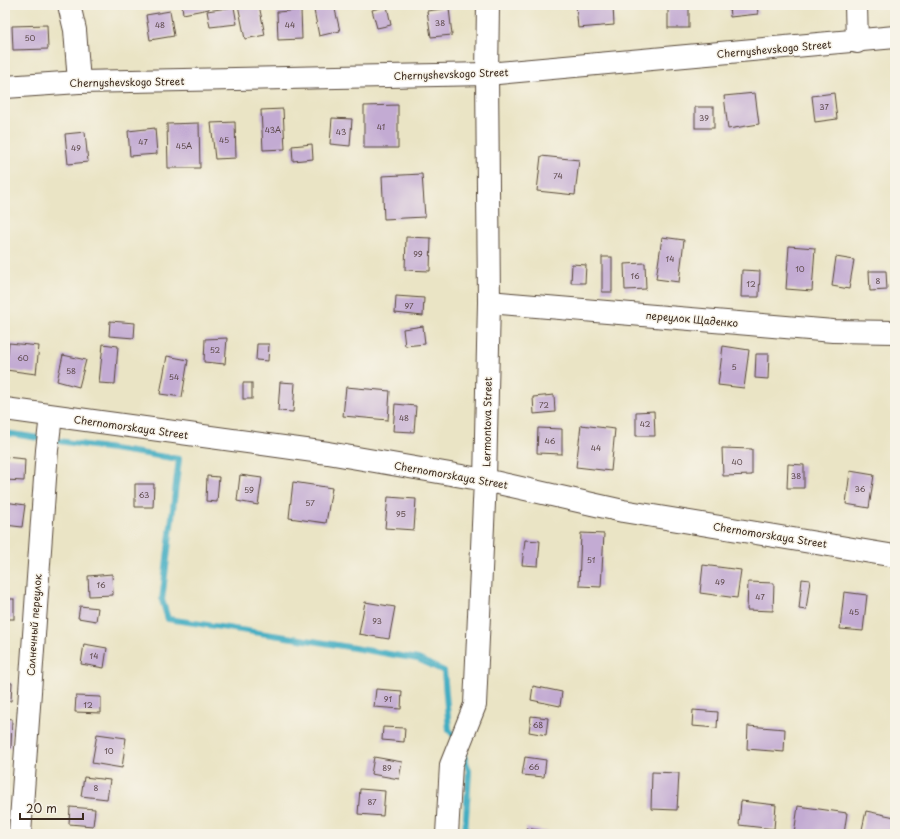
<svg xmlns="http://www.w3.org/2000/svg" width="900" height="839" font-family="'Playpen Sans',sans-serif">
  <rect width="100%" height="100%" fill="#f7f3e8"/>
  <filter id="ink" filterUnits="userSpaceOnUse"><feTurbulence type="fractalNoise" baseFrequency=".025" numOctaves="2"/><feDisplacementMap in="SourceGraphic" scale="8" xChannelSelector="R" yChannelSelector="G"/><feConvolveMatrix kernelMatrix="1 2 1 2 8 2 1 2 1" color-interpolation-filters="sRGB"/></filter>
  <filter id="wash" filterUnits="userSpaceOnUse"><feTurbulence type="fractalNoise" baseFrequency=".012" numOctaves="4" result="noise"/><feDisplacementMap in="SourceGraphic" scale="16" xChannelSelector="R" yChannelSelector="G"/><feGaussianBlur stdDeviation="0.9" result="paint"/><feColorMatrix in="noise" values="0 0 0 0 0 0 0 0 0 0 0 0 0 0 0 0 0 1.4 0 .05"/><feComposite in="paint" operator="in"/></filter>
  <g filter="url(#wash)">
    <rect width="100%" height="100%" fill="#eae4c5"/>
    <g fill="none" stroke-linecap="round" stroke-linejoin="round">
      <g stroke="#43adc2" stroke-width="6">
        <polyline points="5,433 179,459 162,600 168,619 319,642 418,659 444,671 449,730 457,739"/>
        <polyline points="463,753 469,771 465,834"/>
      </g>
    </g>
    <g id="blocks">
      <g fill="#c3abd3">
        <polygon points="182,5 209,5 209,9 183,14"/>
        <polygon points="238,5 259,5 265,35 245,39"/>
        <polygon points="313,5 334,5 340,31 319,36"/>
        <polygon points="576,5 613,5 614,25 578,28"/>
        <rect x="668" y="5" width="21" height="23"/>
        <polygon points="729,5 757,5 758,14 730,17"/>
        <polygon points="387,6 391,25 377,28 372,10"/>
        <polygon points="234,7 237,24 210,27 207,11"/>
        <polygon points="449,8 452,35 431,37 427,11"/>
        <polygon points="301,10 302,39 278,40 277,12"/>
        <polygon points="170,11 174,36 150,40 146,15"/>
        <polygon points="47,25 48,49 13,50 12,26"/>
        <polygon points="755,93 759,124 728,129 724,96"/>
        <polygon points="834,93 837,119 815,122 812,96"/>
        <polygon points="398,105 398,148 364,148 364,106"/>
        <rect x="695" y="107" width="19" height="21"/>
        <polygon points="283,109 285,149 263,150 261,110"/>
        <polygon points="332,118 352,119 350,146 330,144"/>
        <polygon points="235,122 236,158 215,159 211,123"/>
        <polygon points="199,123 200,168 168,168 167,124"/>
        <polygon points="155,128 157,154 130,156 128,131"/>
        <polygon points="85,132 88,162 68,164 65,134"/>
        <polygon points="312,144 313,159 293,161 292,146"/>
        <polygon points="541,156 579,160 575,195 537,191"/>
        <polygon points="422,174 425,217 384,219 382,176"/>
        <polygon points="406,237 431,238 430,271 405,270"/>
        <polygon points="662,237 684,240 679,282 656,279"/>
        <polygon points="789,246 815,248 812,291 786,289"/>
        <rect x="602" y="257" width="10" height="35"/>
        <polygon points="836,257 854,260 849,289 832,286"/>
        <polygon points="645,263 646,289 625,290 624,264"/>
        <polygon points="572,264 586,265 585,283 571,283"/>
        <polygon points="742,270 760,271 759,297 741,297"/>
        <polygon points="869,271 886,271 887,290 870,291"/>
        <polygon points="396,296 424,298 423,316 395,313"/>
        <polygon points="110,321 135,323 134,338 109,336"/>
        <polygon points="423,326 425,344 405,346 403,329"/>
        <polygon points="227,338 225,364 204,362 205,339"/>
        <polygon points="9,343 39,346 36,374 6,370"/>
        <polygon points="103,344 118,346 115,384 99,383"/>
        <polygon points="257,344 269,344 268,361 256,360"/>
        <polygon points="723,346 749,350 744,388 718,385"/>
        <polygon points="756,354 769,354 768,379 755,378"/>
        <polygon points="63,355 86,360 79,387 57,381"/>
        <polygon points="167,356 188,360 182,397 160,394"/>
        <polygon points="280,382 295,383 293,412 278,411"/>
        <rect x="243" y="383" width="9" height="16"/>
        <polygon points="346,387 390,391 388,420 343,416"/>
        <polygon points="554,395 555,412 534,414 533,397"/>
        <polygon points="395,404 416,406 414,432 393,431"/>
        <polygon points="654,411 655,436 636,436 636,412"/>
        <polygon points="581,425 615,429 611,471 576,467"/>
        <polygon points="538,428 562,429 562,454 537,453"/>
        <polygon points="722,448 752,449 752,475 723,476"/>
        <polygon points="5,457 25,459 24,481 5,480"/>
        <polygon points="788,464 804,465 804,488 787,488"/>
        <polygon points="850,471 874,475 869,508 846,504"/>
        <polygon points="240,475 262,478 258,505 237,501"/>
        <polygon points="207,476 219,477 217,502 206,501"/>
        <polygon points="293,482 332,488 326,523 289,518"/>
        <polygon points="135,484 154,484 153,507 135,507"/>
        <polygon points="388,497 416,499 414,530 385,528"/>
        <polygon points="5,502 25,505 22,527 5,525"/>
        <polygon points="581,533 604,534 601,587 579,586"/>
        <polygon points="525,540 540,541 538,566 522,565"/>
        <polygon points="703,565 741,570 737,598 700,593"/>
        <polygon points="112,574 113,595 89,596 88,576"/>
        <polygon points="802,579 810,580 806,610 799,609"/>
        <polygon points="748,582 774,583 773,611 747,610"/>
        <polygon points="844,592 867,595 863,631 840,629"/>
        <rect x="5" y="599" width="9" height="20"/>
        <polygon points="365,602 395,607 389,639 359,634"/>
        <polygon points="80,606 98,608 96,621 78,618"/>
        <polygon points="84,644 107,648 104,668 81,664"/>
        <polygon points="5,682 12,683 11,701 5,701"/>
        <polygon points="533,686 562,692 560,706 531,700"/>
        <polygon points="376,689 402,691 401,709 374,707"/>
        <polygon points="76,696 101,697 101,713 75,712"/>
        <polygon points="693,710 718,712 717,728 692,726"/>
        <polygon points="531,716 548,718 546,735 529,732"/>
        <polygon points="5,718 12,719 11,748 5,748"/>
        <polygon points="748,726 785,729 784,752 747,749"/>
        <polygon points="383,727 405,728 404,742 382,740"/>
        <polygon points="97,734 126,738 122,768 92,763"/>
        <polygon points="374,757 402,762 399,779 371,774"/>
        <polygon points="525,757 546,760 544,777 522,775"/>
        <polygon points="652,772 679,773 677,810 651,809"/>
        <polygon points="84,777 110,780 107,799 81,796"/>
        <polygon points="360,789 385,791 383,816 358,814"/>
        <polygon points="741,801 776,805 774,829 739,825"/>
        <polygon points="798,806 847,813 844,834 794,834"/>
        <polygon points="70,807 95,809 93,826 69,824"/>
        <polygon points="866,811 895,817 895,834 861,834"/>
        <polygon points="526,828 549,832 549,834 525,834"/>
      </g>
    </g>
  </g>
  <g filter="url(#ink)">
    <use href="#blocks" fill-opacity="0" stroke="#554637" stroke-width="1"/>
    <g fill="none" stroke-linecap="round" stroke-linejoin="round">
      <g stroke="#554637" stroke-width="24">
        <g id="minor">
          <polyline points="69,5 75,30 79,82"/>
          <polyline points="856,5 857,42"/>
          <polyline points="5,87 79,82 487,74 895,37"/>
          <polyline points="489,302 833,331 895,332"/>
          <polyline points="5,409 328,453 485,480 623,511 895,556"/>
          <polyline points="20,834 47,450 51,416"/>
          <polyline points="447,834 451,765 475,705 485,480 489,302 487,74 488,5"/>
        </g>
      </g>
      <use href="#minor" stroke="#fff" stroke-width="22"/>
    </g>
  </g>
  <g text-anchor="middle" stroke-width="3" stroke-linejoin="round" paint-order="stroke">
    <g font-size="8" fill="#5d4a4b">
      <text x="440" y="26">38</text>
      <text x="160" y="28">48</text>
      <text x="290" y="28">44</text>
      <text x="30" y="41">50</text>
      <text x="824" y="110">37</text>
      <text x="704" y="121">39</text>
      <text x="381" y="130">41</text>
      <text x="273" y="133">43А</text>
      <text x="341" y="135">43</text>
      <text x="224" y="143">45</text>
      <text x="143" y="145">47</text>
      <text x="184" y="149">45А</text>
      <text x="76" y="151">49</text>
      <text x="558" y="179">74</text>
      <text x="418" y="257">99</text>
      <text x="670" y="262">14</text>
      <text x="800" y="272">10</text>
      <text x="635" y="279">16</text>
      <text x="878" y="284">8</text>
      <text x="751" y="287">12</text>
      <text x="409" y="309">97</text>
      <text x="215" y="353">52</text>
      <text x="23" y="361">60</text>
      <text x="734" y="370">5</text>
      <text x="71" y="374">58</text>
      <text x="174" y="380">54</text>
      <text x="544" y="408">72</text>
      <text x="404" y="421">48</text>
      <text x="645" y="427">42</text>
      <text x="550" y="444">46</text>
      <text x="596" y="451">44</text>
      <text x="737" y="465">40</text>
      <text x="796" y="479">38</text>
      <text x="860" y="492">36</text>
      <text x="249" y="493">59</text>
      <text x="144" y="498">63</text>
      <text x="310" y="506">57</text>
      <text x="401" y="517">95</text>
      <text x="591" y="563">51</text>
      <text x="720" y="585">49</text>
      <text x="101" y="588">16</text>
      <text x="760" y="600">47</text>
      <text x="854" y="615">45</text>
      <text x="377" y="624">93</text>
      <text x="94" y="659">14</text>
      <text x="388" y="702">91</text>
      <text x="88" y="708">12</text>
      <text x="538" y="728">68</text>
      <text x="109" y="754">10</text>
      <text x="534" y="770">66</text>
      <text x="387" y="771">89</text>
      <text x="96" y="791">8</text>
      <text x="372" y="805">87</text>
    </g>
    <g font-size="10" fill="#3b2a1e" stroke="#f7f3e8">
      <text transform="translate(774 49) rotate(-5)" y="4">Chernyshevskogo Street</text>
      <text transform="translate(451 74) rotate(-2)" y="4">Chernyshevskogo Street</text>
      <text transform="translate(127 82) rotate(-1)" y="4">Chernyshevskogo Street</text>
      <text transform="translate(692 319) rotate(5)" y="4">переулок Щаденко</text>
      <text transform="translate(487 422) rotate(-89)" y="4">Lermontova Street</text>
      <text transform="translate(131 427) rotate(8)" y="4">Chernomorskaya Street</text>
      <text transform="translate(451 475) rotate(10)" y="4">Chernomorskaya Street</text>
      <text transform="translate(770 535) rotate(9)" y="4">Chernomorskaya Street</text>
      <text transform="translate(34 625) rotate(-86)" y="4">Солнечный переулок</text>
    </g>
  </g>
  <rect width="900" height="839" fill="none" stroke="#f7f3e8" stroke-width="20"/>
  <path d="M20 813v6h63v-6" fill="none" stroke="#3b2a1e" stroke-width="2"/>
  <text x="26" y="813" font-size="12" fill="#3b2a1e" stroke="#f7f3e8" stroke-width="3" paint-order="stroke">20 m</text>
</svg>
